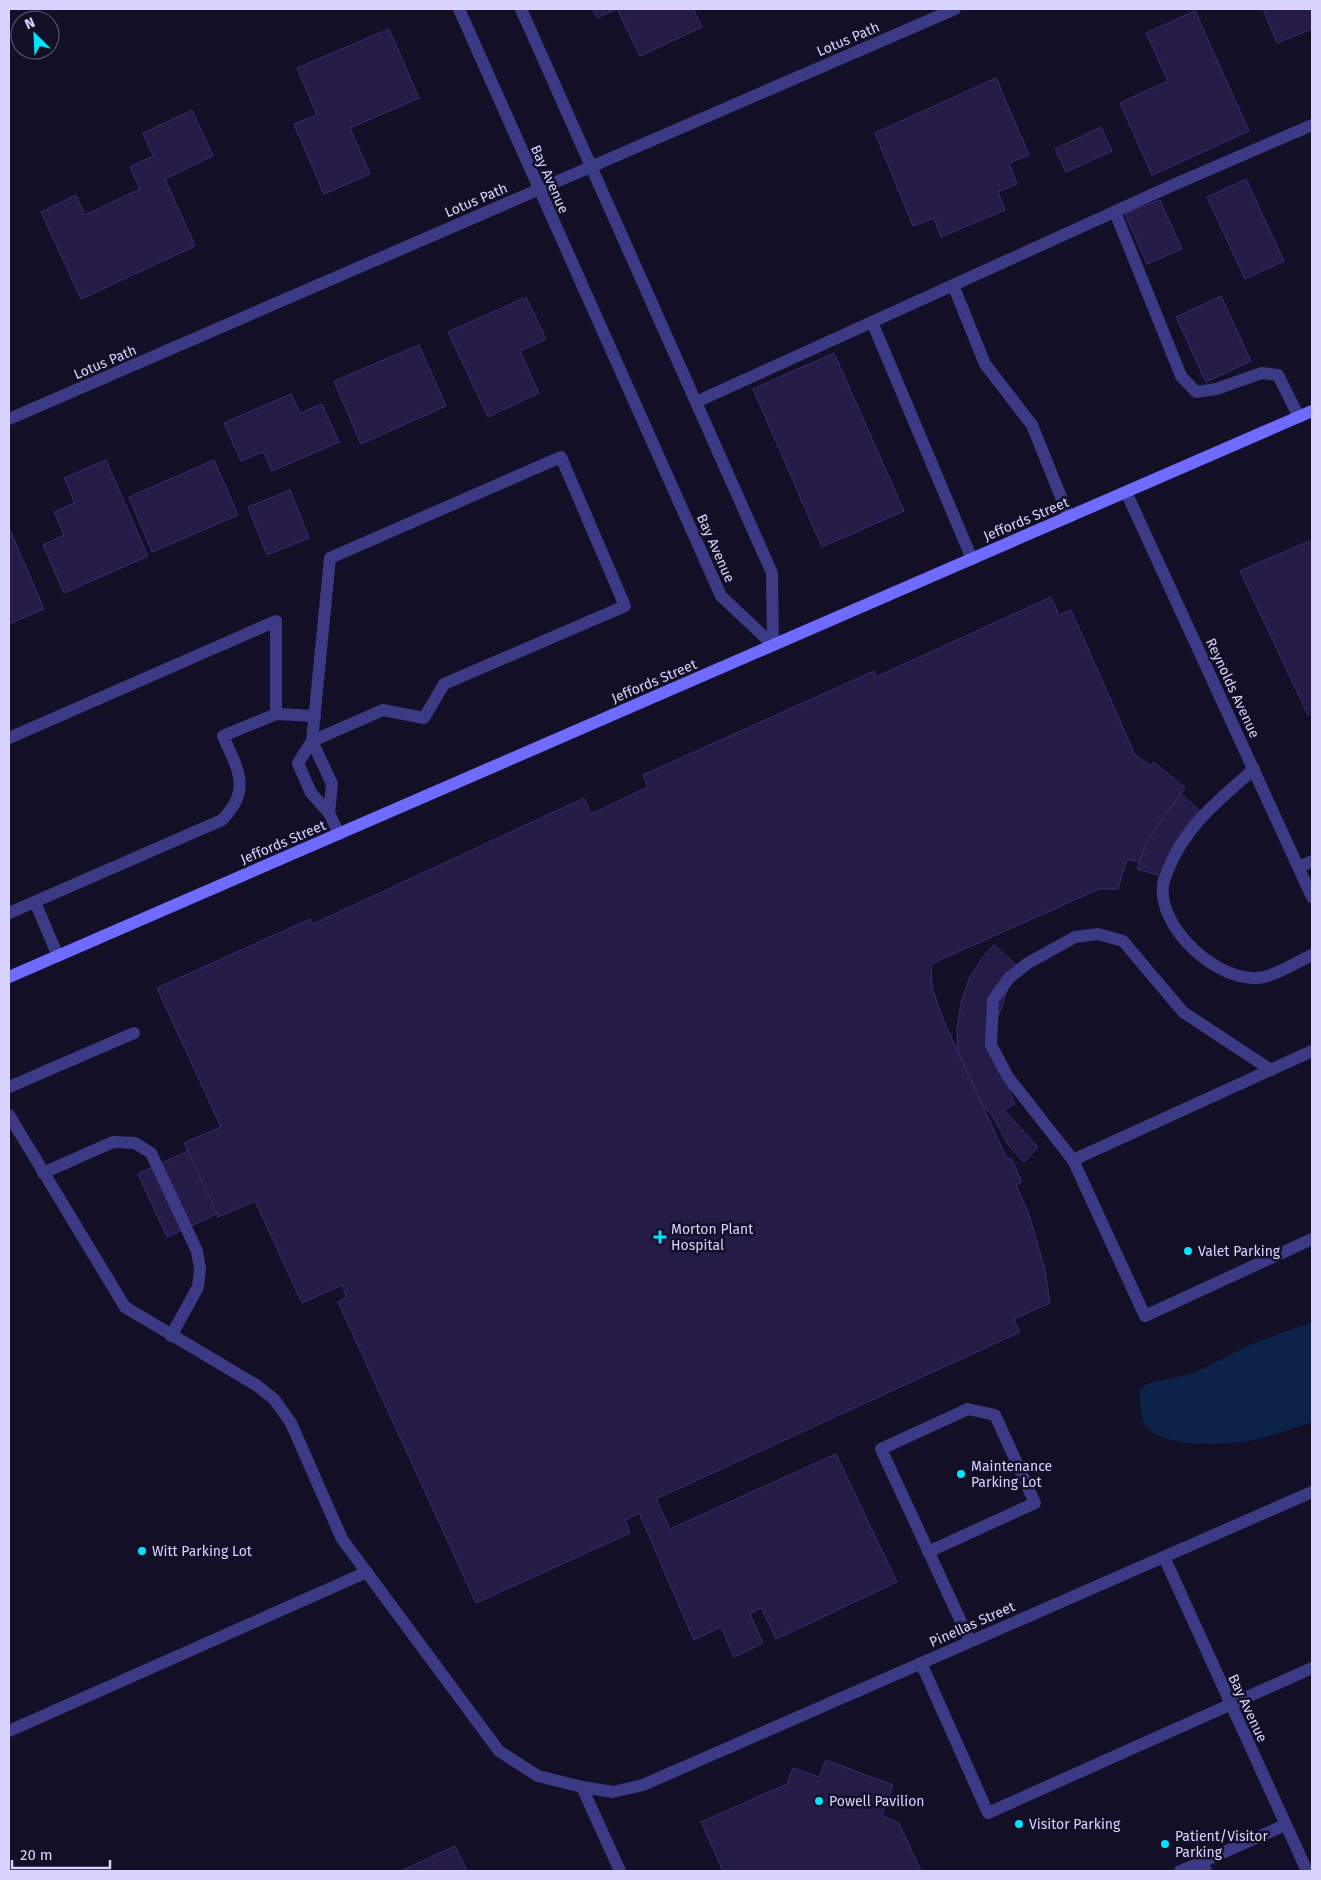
<svg xmlns="http://www.w3.org/2000/svg" width="1321" height="1880" font-family="'Fira Sans',sans-serif">
  <rect width="100%" height="100%" fill="#130f26"/>
  <path fill="#0c2248" d="M1312,1322v100c-19,6 -39,14 -59,18 -23,5 -98,9 -109,-17 -4,-10 -4,-23 -4,-34l9,-6 45,-10 55,-28z"/>
  <g fill="#241b47" stroke="#3b2d73">
    <polygon points="592,9 693,9 702,27 640,56 617,9 597,18"/>
    <polygon points="1263,9 1312,9 1312,29 1277,43"/>
    <polygon points="1195,11 1249,131 1152,175 1120,103 1168,81 1146,33"/>
    <polygon points="389,29 419,98 350,128 370,174 324,194 294,124 317,115 297,68"/>
    <polygon points="996,78 1029,155 1009,163 1017,184 998,192 1005,210 941,237 934,218 913,226 875,133"/>
    <polygon points="192,110 213,156 165,179 195,246 81,299 41,212 76,195 85,215 140,189 130,167 153,156 143,133"/>
    <polygon points="1101,127 1112,151 1066,172 1055,149"/>
    <polygon points="1246,179 1284,261 1245,279 1207,197"/>
    <polygon points="1160,200 1182,249 1147,264 1125,214"/>
    <polygon points="1221,296 1251,361 1206,382 1176,317"/>
    <polygon points="526,297 546,339 520,351 539,393 488,417 448,332"/>
    <polygon points="419,345 446,406 361,444 334,381"/>
    <polygon points="834,353 904,511 822,547 753,389"/>
    <polygon points="291,394 300,413 322,404 339,442 272,471 263,452 241,461 224,423"/>
    <polygon points="106,460 148,556 64,593 43,545 64,535 54,512 75,503 64,478"/>
    <polygon points="214,460 238,515 152,552 129,497"/>
    <polygon points="290,490 309,538 267,555 248,507"/>
    <polygon points="9,528 44,609 9,624"/>
    <polygon points="1309,541 1312,547 1312,713 1308,715 1240,571"/>
    <polygon points="1051,597 1059,615 1071,610 1135,755 1151,766 1154,762 1185,788 1157,826 1139,862 1127,859 1118,889 1099,889 931,964 932,988 943,1019 1007,1159 1011,1158 1022,1182 1016,1185 1028,1212 1037,1242 1045,1270 1050,1303 1014,1319 1020,1332 656,1499 670,1529 836,1454 897,1582 776,1639 761,1608 750,1614 763,1643 734,1657 721,1627 694,1640 639,1513 625,1520 630,1533 476,1603 338,1302 347,1297 342,1285 302,1303 255,1201 218,1217 184,1143 221,1127 157,988 310,919 313,924 584,798 591,814 648,787 643,775 874,671 876,677"/>
    <polygon points="1181,794 1199,810 1182,831 1170,851 1161,876 1137,869 1146,844 1157,826"/>
    <polygon points="994,945 1022,970 1008,988 996,1023 997,1060 1015,1104 1004,1110 1038,1147 1024,1162 1009,1146 992,1115 983,1106 958,1052 957,1029 961,1003 969,979 983,957"/>
    <polygon points="188,1151 217,1214 167,1237 138,1174"/>
    <polygon points="826,1760 893,1785 882,1816 899,1823 921,1871 723,1871 701,1822 787,1784 793,1768 819,1777"/>
    <polygon points="455,1846 467,1871 401,1871"/>
  </g>
  <g fill="none" stroke-linecap="round" stroke-linejoin="round">
    <g stroke="#3d3a85" stroke-width="12">
      <polyline points="1115,212 1181,376 1196,392 1216,389 1262,373 1278,375 1299,417"/>
      <polyline points="953,285 985,364 1032,425 1069,517"/>
      <polyline points="872,322 972,559"/>
      <polyline points="696,402 1171,186 1312,125"/>
      <polyline points="276,714 315,716"/>
      <path d="M9,738l267,-117v93l-53,22c15,34 29,54 -1,84l-213,93"/>
      <polyline points="312,741 383,710 424,718 444,684 625,606 561,457 330,558 312,741 298,763 311,793 329,813 332,784 312,741"/>
      <path d="M1254,769c-34,30 -69,57 -86,101 -1,4 -4,9 -5,14 -6,44 57,102 101,93 16,-4 33,-15 48,-22"/>
      <polyline points="329,813 339,834"/>
      <polyline points="35,902 58,956"/>
      <polyline points="1271,1070 1183,1012 1123,941 1098,934 1075,937 1028,963 1009,978 993,1000 991,1045 1008,1077 1073,1160 1145,1316 1312,1239"/>
      <polyline points="9,1087 134,1033"/>
      <polyline points="1073,1160 1312,1051"/>
      <polyline points="43,1173 113,1142 135,1143 151,1153 197,1251 200,1269 198,1287 171,1336"/>
      <path d="M928,1552l107,-49 -40,-88 -27,-6 -87,40c30,64 59,128 89,192"/>
      <polyline points="921,1663 988,1813 1312,1668"/>
      <polyline points="9,1731 367,1572"/>
      <polyline points="582,1787 620,1871"/>
      <polyline points="1180,1871 1202,1862"/>
      <polyline points="1206,1871 1202,1862 1285,1825"/>
    </g>
    <g stroke="#3d3a85" stroke-width="12">
      <polyline points="459,9 721,596 773,645"/>
      <polyline points="521,9 772,573 773,645"/>
      <polyline points="9,419 955,9"/>
      <polyline points="1126,492 1312,897"/>
      <polyline points="1299,867 1312,861"/>
      <polyline points="9,1115 125,1307 256,1385 274,1399 291,1423 342,1539 499,1751 538,1776 582,1787 613,1792 643,1785 1312,1492"/>
      <polyline points="1164,1557 1307,1871"/>
    </g>
    <polyline stroke="#6f6bff" stroke-width="12" points="9,977 1312,411"/>
  </g>
  <g fill="#00e5ff" stroke="#130f26" stroke-width="2">
    <path d="M657.5 1229.5h5v5h5v5h-5v5h-5v-5h-5v-5h5z"/>
    <circle cx="1188" cy="1251" r="5"/>
    <circle cx="961" cy="1474" r="5"/>
    <circle cx="142" cy="1551" r="5"/>
    <circle cx="819" cy="1801" r="5"/>
    <circle cx="1019" cy="1824" r="5"/>
    <circle cx="1165" cy="1844" r="5"/>
  </g>
  <g text-anchor="middle" stroke-width="5" stroke-linejoin="round" paint-order="stroke">
    <g font-size="14" fill="#d9d4ff" stroke="#130f26">
      <text transform="translate(848 39) rotate(-23)" y="5">Lotus Path</text>
      <text transform="translate(550 179) rotate(66)" y="5">Bay Avenue</text>
      <text transform="translate(476 200) rotate(-23)" y="5">Lotus Path</text>
      <text transform="translate(105 362) rotate(-23)" y="5">Lotus Path</text>
      <text transform="translate(1026 519) rotate(-23)" y="5">Jeffords Street</text>
      <text transform="translate(716 548) rotate(66)" y="5">Bay Avenue</text>
      <text transform="translate(654 681) rotate(-23)" y="5">Jeffords Street</text>
      <text transform="translate(1233 688) rotate(65)" y="5">Reynolds Avenue</text>
      <text transform="translate(283 842) rotate(-23)" y="5">Jeffords Street</text>
      <text transform="translate(972 1624) rotate(-24)" y="5">Pinellas Street</text>
      <text transform="translate(1248 1708) rotate(65)" y="5">Bay Avenue</text>
    </g>
    <g font-size="14" fill="#d9d4ff" stroke="#130f26" text-anchor="start">
      <text x="671" y="1234">Morton Plant<tspan x="671" dy="16">Hospital</tspan></text>
      <text x="1198" y="1256">Valet Parking</text>
      <text x="971" y="1471">Maintenance<tspan x="971" dy="16">Parking Lot</tspan></text>
      <text x="152" y="1556">Witt Parking Lot</text>
      <text x="829" y="1806">Powell Pavilion</text>
      <text x="1029" y="1829">Visitor Parking</text>
      <text x="1175" y="1841">Patient/Visitor<tspan x="1175" dy="16">Parking</tspan></text>
    </g>
  </g>
  <rect width="1321" height="1880" fill="none" stroke="#d9d4ff" stroke-width="20"/>
  <g transform="translate(35 35) rotate(336)"><circle r="24" fill="#130f26" stroke="#625e7d"/>
  <path d="M0-4L9 19L0 12L-9 19Z" fill="#00e5ff"/>
  <text y="-8" font-size="14" font-weight="bold" text-anchor="middle" fill="#d9d4ff">N</text>
  </g>
  <path d="M12 1860v8h98v-8" fill="none" stroke="#d9d4ff" stroke-width="2.5"/>
  <text x="20" y="1860" font-size="15" fill="#d9d4ff" stroke="#130f26" stroke-width="4" paint-order="stroke">20 m</text>
</svg>
